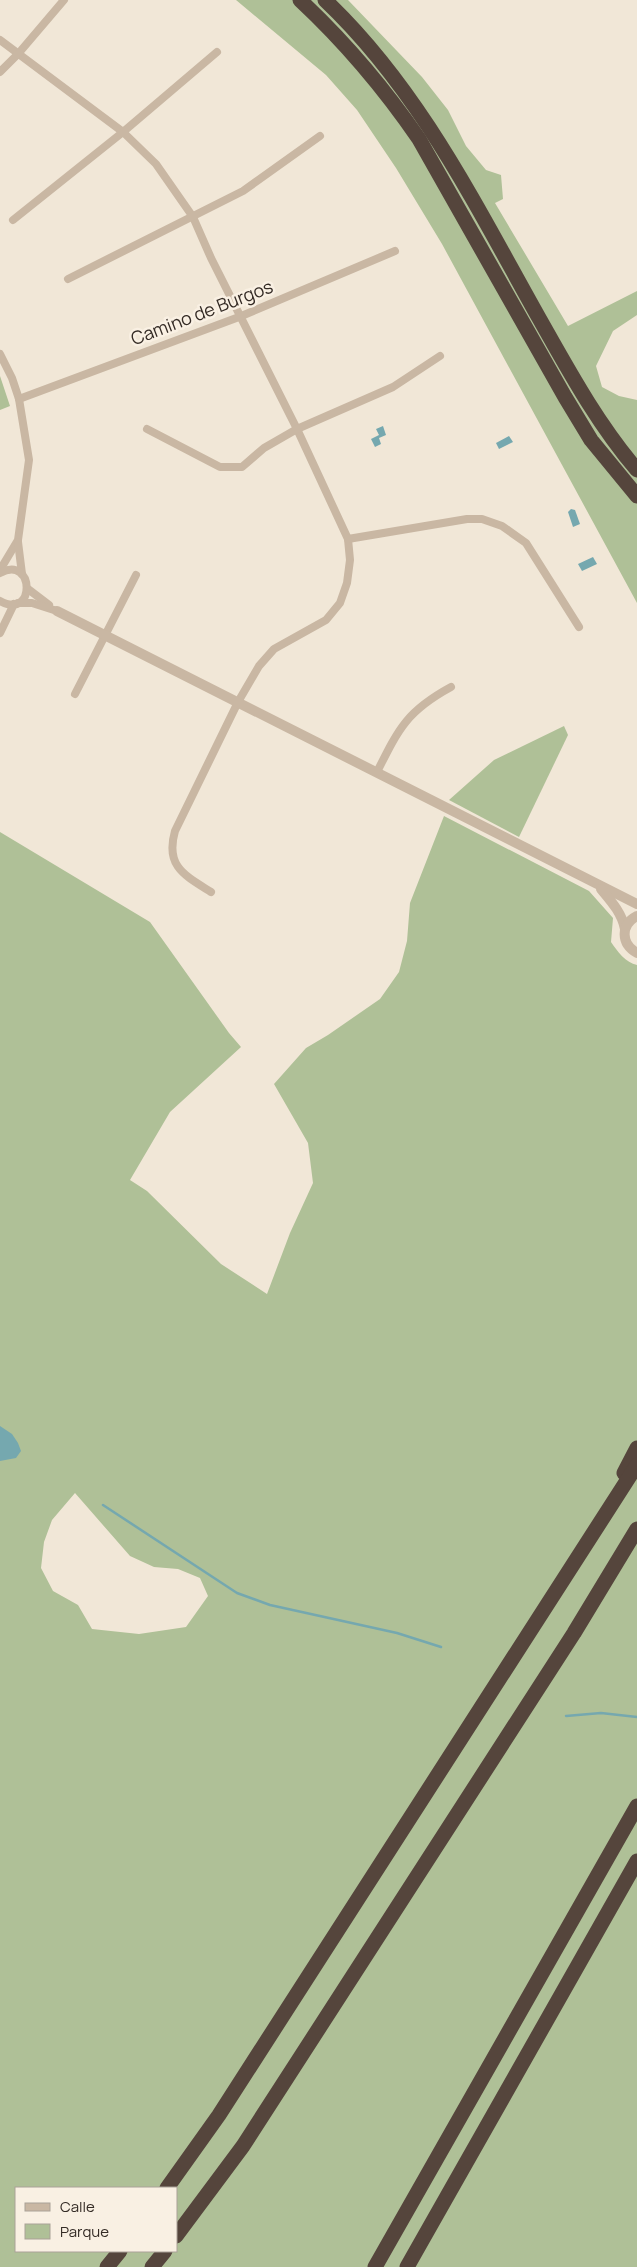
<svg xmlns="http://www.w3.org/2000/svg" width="637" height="2267" font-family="Manrope,sans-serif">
  <rect width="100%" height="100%" fill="#f1e7d7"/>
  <g fill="#afc097" fill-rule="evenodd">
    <polygon points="236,0 348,0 422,77 448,110 466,146 486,170 501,175 503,199 495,203 568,326 637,291 637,315 613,331 596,366 602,387 619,396 637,400 637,603 442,244 396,168 357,110 326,75"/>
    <polygon points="0,376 10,406 0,410"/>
    <polygon points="564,726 568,735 519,837 449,800 494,760"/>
    <path d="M444,816l145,75 24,27 -2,24c6,9 15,21 26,23v1302h-637v-1435l150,90 79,111 12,14 -71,65 -40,68 17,11 74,73 46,30 23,-61 23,-50 -5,-40 -34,-59 32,-36 22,-13 52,-36 19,-27 8,-31 3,-38zM75,1493l55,63 24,11 24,2 22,9 8,18 -22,31 -47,7 -47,-5 -14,-24 -25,-14 -12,-23 3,-26 8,-22zM16,2188h160v63h-160z"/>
  </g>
  <g fill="#75a8af">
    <polygon points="383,426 386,435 379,438 381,444 375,447 371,439 379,435 376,429"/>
    <polygon points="509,436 513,442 499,449 496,443"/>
    <polygon points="571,509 575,510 580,524 573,527 568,512"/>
    <polygon points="593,557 597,564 582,571 578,564"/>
    <polygon points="0,1426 12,1434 18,1443 21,1451 16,1458 0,1461"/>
  </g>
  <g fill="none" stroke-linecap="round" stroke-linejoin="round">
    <g stroke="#75a8af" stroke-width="2.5">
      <polyline points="103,1505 237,1593 270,1605 397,1633 441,1647"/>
      <polyline points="566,1716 601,1713 637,1717"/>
    </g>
    <g stroke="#c9b7a3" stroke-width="8">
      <path d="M0,40l123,92 33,32 37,53 18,41 86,171 51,110 2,21 -3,23 -7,20 -14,17 -52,29 -15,17 -21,36 -63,129c-10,35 9,44 36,61"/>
      <polyline points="0,72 18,54 64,0"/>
      <polyline points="13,220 123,132 217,52"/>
      <polyline points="68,279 243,191 320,136"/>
      <polyline points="0,354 12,378 19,399 29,460 18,540 0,570"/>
      <polyline points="19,399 239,317 395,251"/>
      <polyline points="147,429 220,467 242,467 264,448 297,429 393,387 440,356"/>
      <polyline points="348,539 467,519 482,519 502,526 526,543 579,627"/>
      <polyline points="18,542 22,574"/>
      <path d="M0,573c35,-19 36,48 0,28"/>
      <polyline points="28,589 49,605"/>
      <polyline points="18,603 32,603 57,611"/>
      <polyline points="0,633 14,604"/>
      <polyline points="75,694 136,575"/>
      <path d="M377,772c22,-44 30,-61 74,-85"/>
    </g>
    <g stroke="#c9b7a3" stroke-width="10">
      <polyline points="57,611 637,904"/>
      <path d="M601,889c10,12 21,24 24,40"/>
      <path d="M637,916c-17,9 -16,28 0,37"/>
    </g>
    <g stroke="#55453c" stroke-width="15">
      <path d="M300,0c46,43 84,88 119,139l146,258 26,43 46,56"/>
      <path d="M325,0c94,89 151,206 214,318 30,53 58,105 98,152"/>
      <polyline points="624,1473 637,1448"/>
      <polyline points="167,2188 219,2115 637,1465"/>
      <polyline points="176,2236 243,2146 574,1633 637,1529"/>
      <polyline points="107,2267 120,2251"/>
      <polyline points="152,2267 165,2251"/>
      <polyline points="375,2267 637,1806"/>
      <polyline points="407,2267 637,1861"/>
    </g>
  </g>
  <g text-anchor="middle" stroke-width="5" stroke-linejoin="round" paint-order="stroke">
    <g font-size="18" fill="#342b25" stroke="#f9f0e3">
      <text transform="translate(202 313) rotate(-21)" y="6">Camino de Burgos</text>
    </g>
  </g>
  <rect x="15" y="2187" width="162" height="65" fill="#f9f0e3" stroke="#aaa197"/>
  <rect x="25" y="2203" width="25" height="8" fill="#c9b7a3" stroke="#aaa197"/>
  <text x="60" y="2212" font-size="15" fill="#342b25">Calle</text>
  <rect x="25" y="2224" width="25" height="15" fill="#afc097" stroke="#aaa197"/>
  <text x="60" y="2237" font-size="15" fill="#342b25">Parque</text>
</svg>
